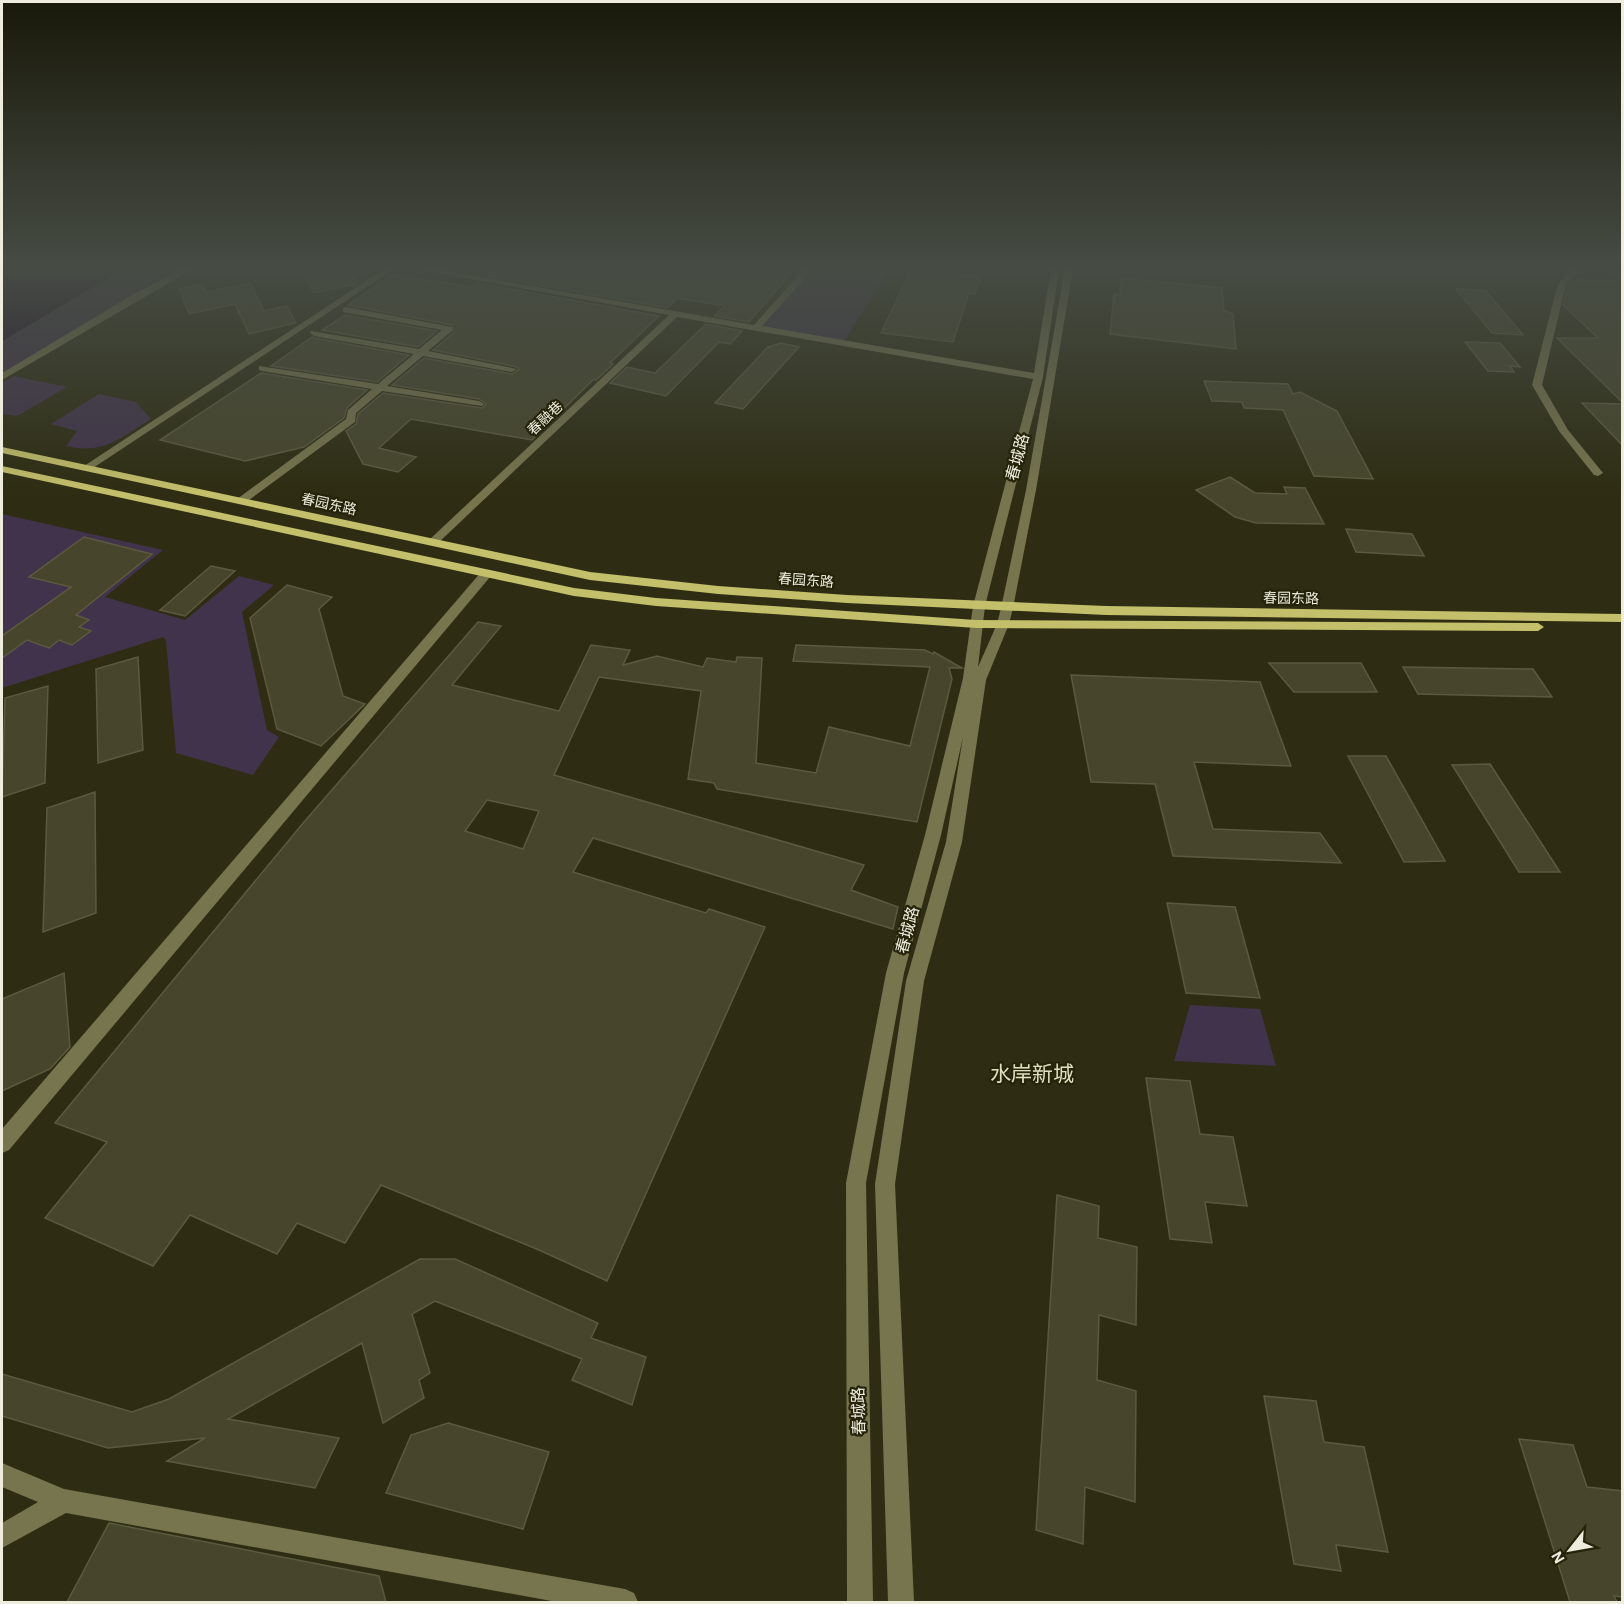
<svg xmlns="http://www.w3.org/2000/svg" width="1624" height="1604" font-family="'Alegreya Sans','Noto Sans SC',sans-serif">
  <rect width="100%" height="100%" fill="#2e2d13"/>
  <g fill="#41334b">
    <polygon points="124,269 189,269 137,296 2,377 2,341"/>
    <polygon points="809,269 890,269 843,343 756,328"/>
    <polygon points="14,376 67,387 17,416 2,414 2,383"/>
    <path d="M99,394l37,8 15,17c-32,19 -46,36 -85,27l11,-15 -26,-7z"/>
    <polygon points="2,514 163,550 105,597 185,620 239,576 274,585 242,612 267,730 279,737 253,775 176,753 166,641 163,637 2,688"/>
    <polygon points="1190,1005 1260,1009 1276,1066 1174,1061"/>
  </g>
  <polygon fill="#240f30" points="2,269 124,269 2,341"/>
  <g fill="#47462c" stroke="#5b5a3f" stroke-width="1.5" fill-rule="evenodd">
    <polygon points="300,269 324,269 326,273 348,269 357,284 314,293"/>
    <polygon points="497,269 795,269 749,322 714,316 725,306 677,298 667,308 488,276"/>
    <polygon points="917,270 981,277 975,294 969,293 953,342 881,333 909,274 914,274"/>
    <polygon points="392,275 472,287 478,283 659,316 610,363 613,364 596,380 594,379 532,440 411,419 379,448 416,457 398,472 363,464 346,431 356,424 358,414 383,393 482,408 486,404 479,399 392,385 424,358 512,374 519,370 517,367 433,350 453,333 452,325 348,305"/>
    <polygon points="1121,278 1222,288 1224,310 1233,314 1236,349 1110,334 1114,294 1120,295"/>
    <polygon points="1574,280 1623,281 1623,403 1557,338 1598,338 1563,305 1568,285"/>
    <polygon points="250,283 264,311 287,306 296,323 249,334 235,304 189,314 179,289 202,284 206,292"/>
    <polygon points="1456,289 1485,290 1523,335 1492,333"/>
    <polygon points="345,315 437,331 418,347 322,330"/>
    <polygon points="706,324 742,331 730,344 719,342 666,396 610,383 627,367 655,373"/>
    <polygon points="312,337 314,338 409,355 377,382 271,366"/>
    <polygon points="1465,342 1500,343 1520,367 1510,366 1514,372 1488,371"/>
    <polygon points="781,343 799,347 743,409 715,403 768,347"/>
    <polygon points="261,373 367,390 347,408 344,418 304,447 245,461 160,440"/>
    <polygon points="1204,381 1288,384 1293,394 1300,392 1337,411 1373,479 1314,476 1283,410 1244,408 1242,402 1212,401"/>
    <polygon points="1582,403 1623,404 1623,446"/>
    <polygon points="1230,477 1255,493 1287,494 1284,487 1305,488 1324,524 1256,523 1235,517 1196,490"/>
    <polygon points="1346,529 1412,534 1424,556 1356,552"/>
    <polygon points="84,537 152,554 76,615 89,620 79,627 91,631 72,645 59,640 49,648 27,640 2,658 2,636 71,587 29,577"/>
    <polygon points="211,566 235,571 185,616 160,610"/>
    <polygon points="287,585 332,597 319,609 343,696 365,704 321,746 277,729 250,618"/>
    <path d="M478,622l23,4 -49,59 107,26 32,-66 39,5 -7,15 34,-9 46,11 4,-9 29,4 1,-5 25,1 -6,105 60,10 13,-46 81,19 20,-79 -137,-6 3,-16 129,5 8,4 1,-2 28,16h-13l3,11 -35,143 -200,-33 -3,-6 -26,-4 13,-88 -102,-14 -45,98 310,90 -13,25 47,17 -5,22 -300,-91 -20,34 133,41 3,-4 56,18 -158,354 -68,-31 -158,-65 -36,58 -48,-20 -20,31 -87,-39 -37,51 -108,-48 62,-76 -52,-19 249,-301zM487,800l52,11 -16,38 -58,-18z"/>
    <polygon points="138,657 143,750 98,763 96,669"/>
    <polygon points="1269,663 1361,663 1377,692 1294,692"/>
    <polygon points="1403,667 1533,669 1552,697 1418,694"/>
    <polygon points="1071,675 1260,682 1291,766 1194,762 1213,829 1320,833 1341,863 1173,856 1155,784 1091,782"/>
    <polygon points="48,686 45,783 2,797 5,698"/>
    <polygon points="1348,756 1386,756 1445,861 1404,862"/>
    <polygon points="1490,764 1560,872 1519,872 1452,765"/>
    <polygon points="95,792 96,913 43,932 47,808"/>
    <polygon points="1167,903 1235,907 1260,998 1186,993"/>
    <polygon points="64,973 70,1047 50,1069 2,1091 2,999"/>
    <polygon points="1146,1078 1190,1081 1200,1134 1233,1137 1247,1206 1205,1202 1212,1243 1170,1239"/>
    <polygon points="1057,1195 1099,1206 1098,1238 1137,1247 1136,1325 1099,1315 1097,1380 1136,1391 1135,1502 1085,1487 1083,1544 1036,1530"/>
    <polygon points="420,1259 455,1259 598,1323 591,1338 646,1357 632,1405 572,1380 582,1359 435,1301 412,1314 430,1373 419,1380 424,1398 383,1423 362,1343 228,1419 339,1438 315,1488 167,1461 205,1438 108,1448 2,1416 2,1374 132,1412 169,1399"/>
    <polygon points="1264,1396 1316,1401 1324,1442 1364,1447 1388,1552 1336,1545 1341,1571 1294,1564"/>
    <polygon points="448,1423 549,1452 523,1529 386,1493 411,1435"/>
    <polygon points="1519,1439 1573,1445 1587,1487 1623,1491 1623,1597 1614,1596 1617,1602 1570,1602"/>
    <polygon points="109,1523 379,1576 386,1602 67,1602"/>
  </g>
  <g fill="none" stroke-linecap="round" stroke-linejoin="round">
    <g fill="#77754e" fill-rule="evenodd">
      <polygon points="182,269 193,269 2,380 2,373 134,294"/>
      <polygon points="384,269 394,269 90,470 81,468"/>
      <polygon points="415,269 435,269 754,325 804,269 813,269 762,326 1034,373 1051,269 1059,269 1043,377 985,606 978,667 997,624 1001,608 1026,490 1065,269 1073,269 1036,490 1013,608 1009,624 986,680 962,842 924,981 895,1184 914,1602 888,1602 875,1184 906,981 946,842 963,737 941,835 904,973 866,1183 873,1602 847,1602 846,1183 886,973 925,835 963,678 973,606 1033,379 677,317 437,544 429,544 429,540 669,315"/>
      <polygon points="1573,269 1582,269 1566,284 1542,385 1568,430 1603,473 1598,476 1594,475 1559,431 1532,385 1558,283"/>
      <polygon points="346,307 452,327 452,331 428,351 517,369 512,372 423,356 387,386 479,401 484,404 482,406 382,391 356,413 355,422 245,503 237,503 237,499 346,419 348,410 372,389 262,371 259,370 259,366 378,384 414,354 314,336 310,333 311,331 419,349 442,330 343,312 343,308"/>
      <polygon points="486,570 490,571 490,577 9,1150 2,1153 2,1129 482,571"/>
      <polygon points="2,1463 64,1489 625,1589 634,1593 638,1602 557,1602 66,1513 2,1548 2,1523 38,1502 2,1487"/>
    </g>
    <g fill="#c4bf6a" fill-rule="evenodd">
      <polygon points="2,447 590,572 718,586 847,595 1106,606 1622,614 1622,622 1106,615 847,603 718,594 590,580 2,453"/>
      <polygon points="2,466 574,588 656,598 976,620 1538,623 1544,627 1538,631 976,628 656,606 574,596 2,472"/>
    </g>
  </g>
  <linearGradient id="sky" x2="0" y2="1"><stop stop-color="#19190a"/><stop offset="0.54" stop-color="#464c44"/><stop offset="1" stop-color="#464c44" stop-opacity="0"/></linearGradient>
  <rect width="1624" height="494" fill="url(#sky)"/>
  <g text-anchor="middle" stroke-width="4.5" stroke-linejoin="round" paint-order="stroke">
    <g font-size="14" fill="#edecdd" stroke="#252309">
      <text transform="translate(545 418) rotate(-43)" y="5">春融巷</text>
      <text transform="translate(329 504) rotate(12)" y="5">春园东路</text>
      <text transform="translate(806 580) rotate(4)" y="5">春园东路</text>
      <text transform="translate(1291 598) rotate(1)" y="5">春园东路</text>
    </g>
    <g font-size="16" fill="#edecdd" stroke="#252309">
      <text transform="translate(1017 457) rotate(-75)" y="6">春城路</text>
      <text transform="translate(907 930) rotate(-75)" y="6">春城路</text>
      <text transform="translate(858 1411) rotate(-91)" y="6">春城路</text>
    </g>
    <g font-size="21" fill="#e0e0c0" stroke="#252309">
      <text x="1032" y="1081">水岸新城</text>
    </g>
  </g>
  <rect width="1624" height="1604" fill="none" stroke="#edecdd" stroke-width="6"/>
  <g transform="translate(1570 1550) rotate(239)" stroke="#252309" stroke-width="4.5" paint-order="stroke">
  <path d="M0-4.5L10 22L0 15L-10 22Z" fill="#edecdd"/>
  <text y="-9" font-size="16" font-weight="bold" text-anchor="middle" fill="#edecdd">N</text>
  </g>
</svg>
